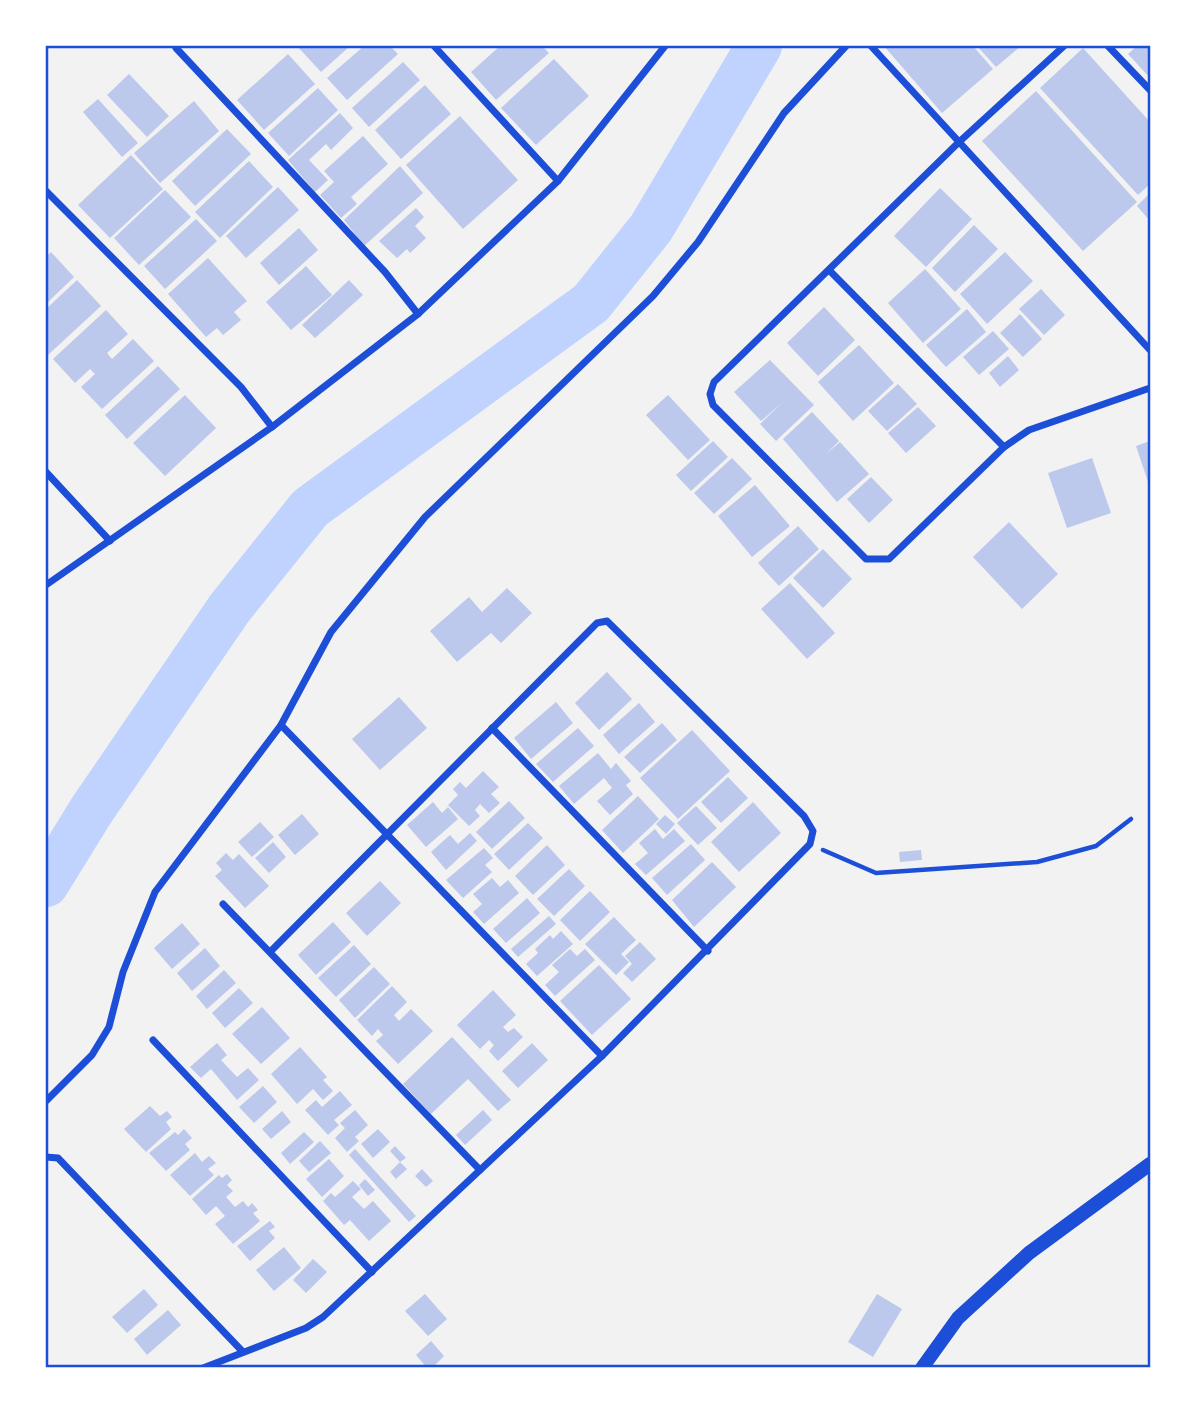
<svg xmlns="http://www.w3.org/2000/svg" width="1196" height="1413" font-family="Raleway,sans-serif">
  <rect width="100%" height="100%" fill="#f2f2f2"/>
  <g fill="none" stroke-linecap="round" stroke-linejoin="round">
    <polyline stroke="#bfd3fe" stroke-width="46" points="46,884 91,811 229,609 310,508 591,303 651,228 759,46"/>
  </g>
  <g fill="#bdc9ec">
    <polygon points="297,46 350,46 321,72"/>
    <polygon points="364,46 390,46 398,54 347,100 327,78"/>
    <polygon points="500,46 542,46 549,53 496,100 471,72"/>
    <polygon points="884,46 973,46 993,69 942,113"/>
    <polygon points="977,46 1021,46 996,67"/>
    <polygon points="1137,46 1150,46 1150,78 1128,54"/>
    <polygon points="1083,48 1150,122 1150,184 1138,195 1040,88"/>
    <polygon points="288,54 315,84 264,130 237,100"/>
    <polygon points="554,59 589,96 536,145 501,108"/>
    <polygon points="403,62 420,80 369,127 352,108"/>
    <polygon points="129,74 169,116 147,137 107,95"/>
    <polygon points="425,85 451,114 401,159 375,130"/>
    <polygon points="318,88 338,110 289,156 268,133"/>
    <polygon points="1036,91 1137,202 1083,251 982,141"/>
    <polygon points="98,99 138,143 122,157 83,112"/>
    <polygon points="194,101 219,131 160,183 134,153"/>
    <polygon points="340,113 353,128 331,150 326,144 309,160 328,180 315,192 288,160"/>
    <polygon points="460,116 518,180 463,229 406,165"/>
    <polygon points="227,129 251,154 195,206 172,181"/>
    <polygon points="363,136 388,164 351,197 357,204 341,218 320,195 334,182 324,171"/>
    <polygon points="131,155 163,189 110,238 78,205"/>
    <polygon points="249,161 273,187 220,238 195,212"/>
    <polygon points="400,166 423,193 364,246 344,220"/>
    <polygon points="278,187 299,210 246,258 226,236"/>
    <polygon points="940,188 972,219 926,267 894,236"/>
    <polygon points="165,190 191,217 139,265 114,238"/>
    <polygon points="1150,193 1150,221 1137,206"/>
    <polygon points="416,208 424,217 415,226 426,238 410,253 407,249 397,258 379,241"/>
    <polygon points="196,219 217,241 165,289 144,266"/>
    <polygon points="974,225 998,249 955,292 932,268"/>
    <polygon points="299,228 318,250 279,285 260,263"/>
    <polygon points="51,252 74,277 46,304 46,257"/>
    <polygon points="1005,252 1033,281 987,324 960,294"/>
    <polygon points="208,258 247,301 234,312 241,320 223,335 217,328 206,337 168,294"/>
    <polygon points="306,266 332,295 291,330 266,302"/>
    <polygon points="925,269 961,309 923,343 888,303"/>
    <polygon points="77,280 101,306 48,355 46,352 46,309"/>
    <polygon points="349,280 363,295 315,338 302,325"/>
    <polygon points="1041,289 1065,315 1044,335 1019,309"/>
    <polygon points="824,307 855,340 818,376 787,343"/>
    <polygon points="967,309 986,332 946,367 926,345"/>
    <polygon points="106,310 128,334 107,353 112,359 133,339 154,361 102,409 81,387 95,374 90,369 75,383 53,359"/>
    <polygon points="1020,314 1042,339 1023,357 1000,333"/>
    <polygon points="993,331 1009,349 979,375 963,357"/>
    <polygon points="859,345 894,383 853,421 818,382"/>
    <polygon points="1008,356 1019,370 1000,387 989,373"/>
    <polygon points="770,360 814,405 776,441 760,424 784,401 761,421 734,392"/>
    <polygon points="158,366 180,389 127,439 105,415"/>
    <polygon points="898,384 917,404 887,431 868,411"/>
    <polygon points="185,395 216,428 165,476 133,443"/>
    <polygon points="668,395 710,440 688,460 646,415"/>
    <polygon points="918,407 936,426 906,453 888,433"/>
    <polygon points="812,412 839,441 826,454 840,442 869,474 837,502 783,439"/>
    <polygon points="713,441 728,457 691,491 676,475"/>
    <polygon points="1150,441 1150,488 1136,446"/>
    <polygon points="732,458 752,479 714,514 694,493"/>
    <polygon points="1092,458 1111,513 1067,528 1048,473"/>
    <polygon points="871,477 893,500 869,523 847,499"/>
    <polygon points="755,485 790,526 752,557 718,516"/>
    <polygon points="1009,522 1058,574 1022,609 973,557"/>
    <polygon points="798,526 819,549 779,586 758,563"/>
    <polygon points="823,549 852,579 823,608 793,578"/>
    <polygon points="790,583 835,633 807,659 761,609"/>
    <polygon points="507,588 532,613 501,643 491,633 457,662 430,631 469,597 482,612"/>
    <polygon points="607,672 632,699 599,730 575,703"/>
    <polygon points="399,697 427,728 380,770 352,739"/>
    <polygon points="556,702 573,723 531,759 514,738"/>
    <polygon points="639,703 655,722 619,754 603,735"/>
    <polygon points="662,723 677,740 640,773 624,757"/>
    <polygon points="578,728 594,746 553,782 536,764"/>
    <polygon points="692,730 730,771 678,819 640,778"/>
    <polygon points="598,753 611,769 616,763 631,781 626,785 633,794 610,815 597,801 612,788 604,778 574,804 559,786"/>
    <polygon points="483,771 499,787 491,794 500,803 489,813 480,804 475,810 480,816 469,826 448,805 458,795 453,789 460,782 466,788"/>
    <polygon points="728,777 748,798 721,823 701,802"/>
    <polygon points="638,796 659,819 623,853 602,830"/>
    <polygon points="509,801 525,818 492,849 476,832"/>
    <polygon points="433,802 442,813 448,807 458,819 426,847 407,825"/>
    <polygon points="753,802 781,833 739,872 711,842"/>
    <polygon points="696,806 717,828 698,845 677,823"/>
    <polygon points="302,814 319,834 295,855 278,835"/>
    <polygon points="665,815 675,824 666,834 656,824"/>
    <polygon points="260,822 274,837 252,857 238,842"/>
    <polygon points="528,823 543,838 509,870 494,854"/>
    <polygon points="655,829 663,839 674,829 685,841 646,875 635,864 648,853 639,843"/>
    <polygon points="470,833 477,841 446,870 431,852 450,835 458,844"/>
    <polygon points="273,842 286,857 269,873 255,858"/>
    <polygon points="691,844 705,860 667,895 652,878"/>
    <polygon points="547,845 565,865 533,895 515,876"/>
    <polygon points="484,848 493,858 485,865 492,872 463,898 446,880"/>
    <polygon points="921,850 922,860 900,862 899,852"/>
    <polygon points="226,853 233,860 239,854 269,886 245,908 215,876 222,870 216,863"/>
    <polygon points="712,862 736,887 694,927 672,900"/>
    <polygon points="569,869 585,886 554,916 537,899"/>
    <polygon points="492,878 500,887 508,880 519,893 484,924 473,912 482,904 473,894"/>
    <polygon points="380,881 401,903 367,936 346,913"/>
    <polygon points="590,891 610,912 580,941 560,920"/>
    <polygon points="527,898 540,913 506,943 493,929"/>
    <polygon points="549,916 556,924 518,957 511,949"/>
    <polygon points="614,917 636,940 621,954 629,962 616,975 585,944"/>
    <polygon points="333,922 351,942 316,975 298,955"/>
    <polygon points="182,923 200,944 172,969 154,948"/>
    <polygon points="561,931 573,944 537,976 526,964 538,953 535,949 550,935 553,939"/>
    <polygon points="640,942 656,959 632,982 623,973 632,964 625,956"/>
    <polygon points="354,945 371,964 336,997 318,978"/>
    <polygon points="205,948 220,966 192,991 177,973"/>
    <polygon points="570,949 577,956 585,949 595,960 555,996 545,985 559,972 552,965"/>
    <polygon points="599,965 631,999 592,1035 560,1001"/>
    <polygon points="374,967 390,984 355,1018 339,1000"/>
    <polygon points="224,970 236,983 207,1009 196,996"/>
    <polygon points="392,986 407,1002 394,1015 399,1021 411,1009 433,1031 398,1064 376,1041 383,1035 378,1029 372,1036 357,1020"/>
    <polygon points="239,988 253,1003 225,1028 212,1013"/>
    <polygon points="493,990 516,1015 503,1027 508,1032 514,1028 523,1037 498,1061 489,1051 494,1045 489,1040 480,1049 457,1025"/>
    <polygon points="262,1007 290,1038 261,1064 232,1034"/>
    <polygon points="452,1037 511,1100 498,1111 468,1079 431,1114 403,1084"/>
    <polygon points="217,1043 227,1055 221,1060 237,1077 248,1068 259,1080 237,1100 211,1069 201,1078 190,1067"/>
    <polygon points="532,1043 548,1060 518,1088 502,1071"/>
    <polygon points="300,1047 327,1077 323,1080 333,1091 323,1100 313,1089 297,1104 271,1074"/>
    <polygon points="263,1086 277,1102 254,1123 239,1107"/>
    <polygon points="340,1091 352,1105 334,1120 339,1125 328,1135 305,1110 316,1100 322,1107"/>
    <polygon points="150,1106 160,1116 167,1111 172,1117 166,1122 171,1129 146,1152 124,1129"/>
    <polygon points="355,1110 368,1125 355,1137 359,1141 347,1152 335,1138 345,1128 340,1123"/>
    <polygon points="483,1110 492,1120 465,1145 456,1135"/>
    <polygon points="282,1111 291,1122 271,1139 262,1129"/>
    <polygon points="184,1129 192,1138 185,1144 190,1150 166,1171 149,1153 175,1132 178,1135"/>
    <polygon points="378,1129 390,1142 373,1158 361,1144"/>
    <polygon points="304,1132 314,1142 290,1164 281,1153"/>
    <polygon points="320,1141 331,1153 309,1172 299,1161"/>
    <polygon points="395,1146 406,1158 400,1162 390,1151"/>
    <polygon points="355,1149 416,1216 409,1222 349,1155"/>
    <polygon points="195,1153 202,1162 209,1156 216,1163 208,1169 214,1175 190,1196 170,1175"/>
    <polygon points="329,1159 344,1176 322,1197 306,1179"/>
    <polygon points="400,1162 407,1169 396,1179 390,1172"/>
    <polygon points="422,1169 433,1181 426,1187 415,1176"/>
    <polygon points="227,1174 232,1180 227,1185 233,1191 226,1197 235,1207 243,1201 248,1207 252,1203 258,1210 253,1213 260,1221 233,1244 215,1224 225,1216 216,1206 206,1215 192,1199 219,1175 222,1178"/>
    <polygon points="365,1179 375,1190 368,1196 359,1185"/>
    <polygon points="353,1181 361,1189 352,1197 364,1209 373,1201 391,1221 369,1241 350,1220 344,1225 323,1201 331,1193 335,1197"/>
    <polygon points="270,1221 275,1227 269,1231 275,1238 250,1261 237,1246"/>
    <polygon points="284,1247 301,1268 274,1291 256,1270"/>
    <polygon points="313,1259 327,1272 306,1293 293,1280"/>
    <polygon points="144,1289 158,1305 127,1333 112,1317"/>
    <polygon points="425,1294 447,1319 428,1336 405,1311"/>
    <polygon points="877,1294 902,1309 873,1357 848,1342"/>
    <polygon points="168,1310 181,1325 147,1355 134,1339"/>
    <polygon points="431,1341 444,1356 432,1368 427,1368 416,1355"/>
  </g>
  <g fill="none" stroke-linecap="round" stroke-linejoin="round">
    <polyline stroke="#1d4ed8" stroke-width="4.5" points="823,850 876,873 1037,862 1096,846 1131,819"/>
    <g stroke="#1d4ed8" stroke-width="7">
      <polyline points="434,46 558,181"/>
      <polyline points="871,46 1150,350"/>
      <polyline points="1064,46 958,143 714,382 710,394 713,405 866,559 889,559 1004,447 1029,430 1150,388"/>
      <polyline points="1108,46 1150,90"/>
      <polyline points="176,48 385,272 418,314"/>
      <polyline points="46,191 241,387 272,427"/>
      <polyline points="830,271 1004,447"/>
      <polyline points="46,472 110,541"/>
      <polyline points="46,585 272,427 418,314 558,181 665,46"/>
      <polyline points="492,728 708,951"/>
      <polyline points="223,904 480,1170"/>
      <polyline points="153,1040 372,1272"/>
      <polyline points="602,1056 281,725 331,632 425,517 653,296 698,242 784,113 846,46"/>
      <polyline points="46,1101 92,1055 109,1027 123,972 155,892 281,725"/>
      <polyline points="46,1157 58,1158 243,1352"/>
      <polyline points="203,1368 306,1328 323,1317 602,1056 810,844 813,831 804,816 607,621 597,623 271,951"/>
    </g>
    <polyline stroke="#1d4ed8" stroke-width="14" points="922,1368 958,1318 1029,1253 1150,1164"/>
  </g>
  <rect width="1196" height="1413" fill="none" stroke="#ffffff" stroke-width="94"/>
  <rect x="47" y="47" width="1102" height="1319" fill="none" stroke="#1d4ed8" stroke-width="2.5"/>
</svg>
